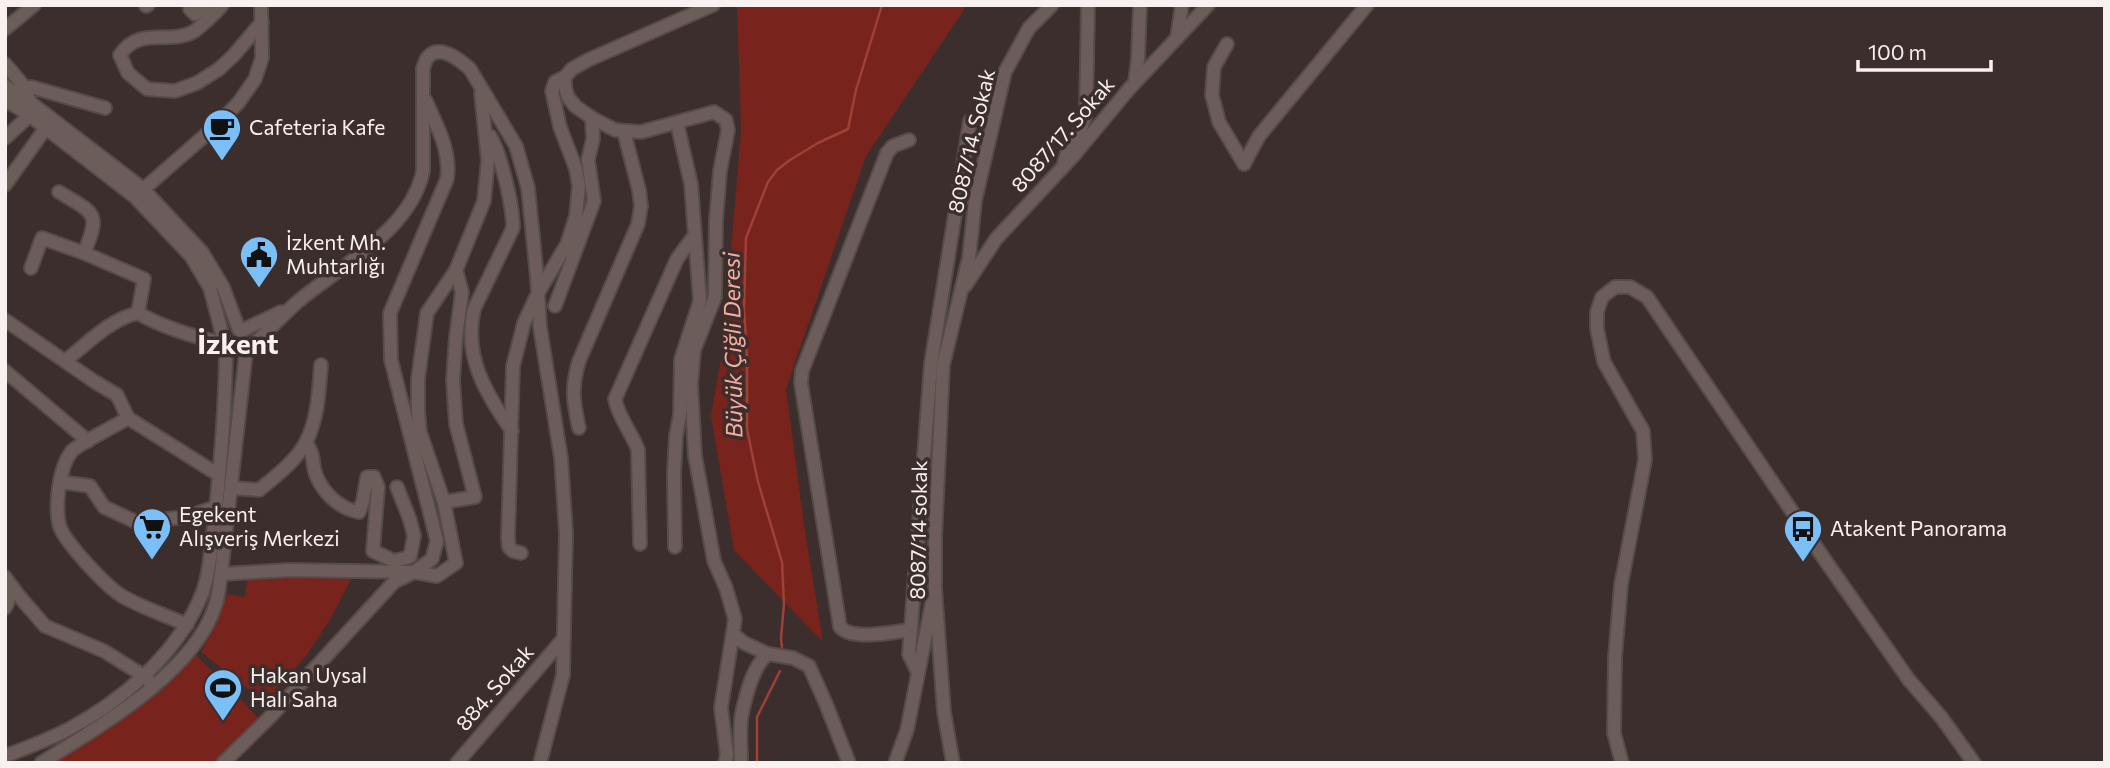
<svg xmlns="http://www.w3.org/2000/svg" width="2110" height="768" font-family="Commissioner,sans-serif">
  <rect width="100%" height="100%" fill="#3b2e2c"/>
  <g fill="#78241c">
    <polygon points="737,5 967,5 866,156 786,389 804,525 823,642 734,550 711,416 723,347 741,130"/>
    <polygon points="249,575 353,575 331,618 306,656 265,702 201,652 218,621 227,594 244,597"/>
    <polygon points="194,653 255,714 259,720 218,763 55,763 126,717 172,681"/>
  </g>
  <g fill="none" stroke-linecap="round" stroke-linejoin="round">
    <g stroke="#9e4136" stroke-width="2.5">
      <polyline points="782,648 781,638 784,604 782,562 758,482 747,429 747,359 744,308 746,238 768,182 777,170 790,160 818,143 848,129 856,90 882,5"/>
      <polyline points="757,763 757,717 780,671"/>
    </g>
    <g stroke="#554b49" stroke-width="16">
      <g id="minor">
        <polyline points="192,5 190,9 195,14 210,5"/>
        <path d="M222,5c-4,6 -24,24 -29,27 -25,13 -54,-6 -73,23l8,18 19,16 28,2 22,-8 22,-14 15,-14 28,-33"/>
        <polyline points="713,5 588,60 572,69 565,77 565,87 568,97 575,106 592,118 615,130 641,132 714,112 726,120 728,130 720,171 716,220 715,297 694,350 691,384 695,456 702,494 714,561 726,588 735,619 721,708 727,755 725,763"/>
        <polyline points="146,6 148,5"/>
        <polyline points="5,29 34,5"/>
        <polyline points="1177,38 1182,5"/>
        <polyline points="1227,44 1214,67 1212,95 1219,122 1244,164"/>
        <polyline points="5,64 22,84 25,91"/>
        <polyline points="1135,82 1138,59 1140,5"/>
        <polyline points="5,86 31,103 142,188 202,252 223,287 239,330"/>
        <polyline points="5,100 25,112 135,197 191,256 210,288 223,337"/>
        <polyline points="31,103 25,91 31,87 105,108"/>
        <path d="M490,136c11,18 23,70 23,92l-39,81c-11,47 12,85 38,122"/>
        <polyline points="5,138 29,116"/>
        <path d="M909,140l-16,6 -6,7 -85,218 -1,12 39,244c13,14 52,5 70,3"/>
        <polyline points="1064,163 1069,147 1081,129 1086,113 1088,5"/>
        <polyline points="1244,164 1259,136 1367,5"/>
        <polyline points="5,185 45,129"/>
        <path d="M59,192c36,22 42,20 25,61"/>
        <polyline points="138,194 218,124 239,102 255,79 262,58 261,5"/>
        <polyline points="31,268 42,238 84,253 144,279 138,313"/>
        <polyline points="965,286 996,239 1075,154 1129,89 1208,5"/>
        <polyline points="555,306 594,201 588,160 593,139 592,118"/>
        <polyline points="5,320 95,382 117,395 128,418 219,475"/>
        <polyline points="241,331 281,312"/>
        <path d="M248,349c16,-14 31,-30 47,-45 43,-37 116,-73 128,-133v-103c2,-4 2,-8 5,-11 12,-14 33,4 42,12l46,77 12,42 9,89 3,50 21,131 5,75 -3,142 -23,88"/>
        <path d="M65,361c22,-17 45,-42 73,-48 26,15 53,23 83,30"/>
        <polyline points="5,371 88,441"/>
        <path d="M128,418c-11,7 -49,26 -56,33 -13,16 -17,53 -13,73 4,17 48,63 63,72 20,12 44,19 65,29"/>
        <path d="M579,428c-6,-28 -8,-39 0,-67l59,-137 3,-18 -2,-16 -15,-58"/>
        <path d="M306,443c10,14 5,19 10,32 7,18 24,34 43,37l4,-11 4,-24h7l4,10 -5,64 21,10 16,-4 4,-21 -4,-16 -13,-33"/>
        <polyline points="60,482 90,486 104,507 136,522 186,517 216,507"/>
        <path d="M232,488l27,2c17,-14 37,-29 47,-48 12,-23 13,-52 15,-77"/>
        <polyline points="444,502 475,497 456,424 453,380 456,337 462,292 456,270"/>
        <path d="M640,544l-2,-94c-6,-17 -20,-33 -23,-51l62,-140 17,-23"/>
        <polyline points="675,547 674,473 676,436 680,415 681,359 700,301 691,184 677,123"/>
        <polyline points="521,553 513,551 509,547 508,538 513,366 524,323 538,293 567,244 576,216 579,186 576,169 560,127 552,91 555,82 565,77"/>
        <path d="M221,574l69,-4 124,2 18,-13 5,-18 -46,-181 -1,-47 57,-134c4,-29 -10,-52 -21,-78"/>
        <polyline points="5,577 19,596 45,626 104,651 144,676 149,681"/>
        <polyline points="5,608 8,602 7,590 11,586"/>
        <polyline points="733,634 744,643 768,654"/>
        <polyline points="917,671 909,654 931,364 970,121"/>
        <path d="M5,756c21,-8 43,-16 64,-27 53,-28 105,-73 130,-128 10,-21 11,-45 14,-67 7,-60 12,-120 13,-180"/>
        <path d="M41,763c57,-36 153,-90 174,-157 4,-10 4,-22 6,-32l25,-222"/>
        <polyline points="223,763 270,717 394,582 414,572 437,576 456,563 444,502 420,432 418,411 418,379 427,313 456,270 484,201 488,160 481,93"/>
        <polyline points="457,763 564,638"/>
        <path d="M741,763c0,-16 -2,-34 1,-50 4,-18 11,-48 26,-59l25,4 16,8 17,38 23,59"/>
        <polyline points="895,763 907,730 932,603"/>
        <polyline points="953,763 944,712 935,588 935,538 943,365 969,258 975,201 1005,72 1029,28 1052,5"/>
        <polyline points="1622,763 1614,733 1615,657 1621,585 1645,460 1643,431 1604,362 1597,329 1597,312 1602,297 1615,287 1630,287 1647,297 1827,563 1909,680 1941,717 1974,763"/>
      </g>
    </g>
    <use href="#minor" stroke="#6c5d5b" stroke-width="12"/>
  </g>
  <defs>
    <g id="cafe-pin" transform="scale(2.0125)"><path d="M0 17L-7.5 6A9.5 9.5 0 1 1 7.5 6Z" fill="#7abff8" stroke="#3b2e2c"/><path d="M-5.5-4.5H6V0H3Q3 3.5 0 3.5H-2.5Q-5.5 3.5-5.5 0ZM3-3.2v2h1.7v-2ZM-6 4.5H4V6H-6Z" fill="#111"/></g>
    <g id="civic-pin" transform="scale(2.0125)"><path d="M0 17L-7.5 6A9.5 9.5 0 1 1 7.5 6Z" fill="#7abff8" stroke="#3b2e2c"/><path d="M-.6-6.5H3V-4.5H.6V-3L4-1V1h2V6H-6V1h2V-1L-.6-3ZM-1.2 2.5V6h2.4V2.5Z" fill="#111"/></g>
    <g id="supermarket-pin" transform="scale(2.0125)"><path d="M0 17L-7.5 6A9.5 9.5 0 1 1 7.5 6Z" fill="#7abff8" stroke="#3b2e2c"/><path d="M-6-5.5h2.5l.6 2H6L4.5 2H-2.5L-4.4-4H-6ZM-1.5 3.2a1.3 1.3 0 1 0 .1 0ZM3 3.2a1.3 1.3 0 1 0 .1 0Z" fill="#111"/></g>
    <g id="bus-pin" transform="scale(2.0125)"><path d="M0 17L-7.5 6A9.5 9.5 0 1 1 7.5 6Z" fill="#7abff8" stroke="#3b2e2c"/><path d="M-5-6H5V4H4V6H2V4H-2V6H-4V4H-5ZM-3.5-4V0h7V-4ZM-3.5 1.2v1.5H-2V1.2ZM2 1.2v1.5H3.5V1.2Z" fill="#111"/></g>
    <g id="stadium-pin" transform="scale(2.0125)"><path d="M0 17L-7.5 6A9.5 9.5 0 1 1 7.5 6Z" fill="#7abff8" stroke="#3b2e2c"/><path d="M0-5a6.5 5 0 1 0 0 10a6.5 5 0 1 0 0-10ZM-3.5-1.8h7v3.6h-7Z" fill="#111"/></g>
  </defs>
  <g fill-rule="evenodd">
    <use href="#cafe-pin" x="222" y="128"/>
    <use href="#civic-pin" x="259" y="255"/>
    <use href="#supermarket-pin" x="152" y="527"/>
    <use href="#bus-pin" x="1803" y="529"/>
    <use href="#stadium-pin" x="223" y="688"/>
  </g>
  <g text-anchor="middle" stroke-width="7" stroke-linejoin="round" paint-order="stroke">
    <g font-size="21" fill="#f9f1ef" stroke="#3b2e2c" text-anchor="start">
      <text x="249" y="135">Cafeteria Kafe</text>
      <text x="286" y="250">İzkent Mh.<tspan x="286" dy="24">Muhtarlığı</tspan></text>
      <text x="179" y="522">Egekent<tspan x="179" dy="24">Alışveriş Merkezi</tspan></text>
      <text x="1830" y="536">Atakent Panorama</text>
      <text x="250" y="683">Hakan Uysal<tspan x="250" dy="24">Halı Saha</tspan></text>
    </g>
    <g font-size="21" fill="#f9f1ef" stroke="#3b2e2c">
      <text transform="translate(1063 135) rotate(-49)" y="7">8087/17. Sokak</text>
      <text transform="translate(972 141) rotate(-77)" y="7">8087/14. Sokak</text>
      <text transform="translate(919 530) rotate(-89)" y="7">8087/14 sokak</text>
      <text transform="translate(495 688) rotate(-49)" y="7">884. Sokak</text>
    </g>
    <g font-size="23" font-style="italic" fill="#f9aca0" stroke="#3b2e2c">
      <text transform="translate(733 345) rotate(-91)" y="8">Büyük Çiğli Deresi</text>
    </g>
    <g font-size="28" font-weight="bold" fill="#f9f1ef" stroke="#3b2e2c">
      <text x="238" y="354">İzkent</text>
    </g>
  </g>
  <rect width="2110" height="768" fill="none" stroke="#f9f1ef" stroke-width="14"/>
  <path d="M1858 60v10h133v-10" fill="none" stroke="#f9f1ef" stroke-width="3.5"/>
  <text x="1868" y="60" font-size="21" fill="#f9f1ef" stroke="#3b2e2c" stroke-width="5" paint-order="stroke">100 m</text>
</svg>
